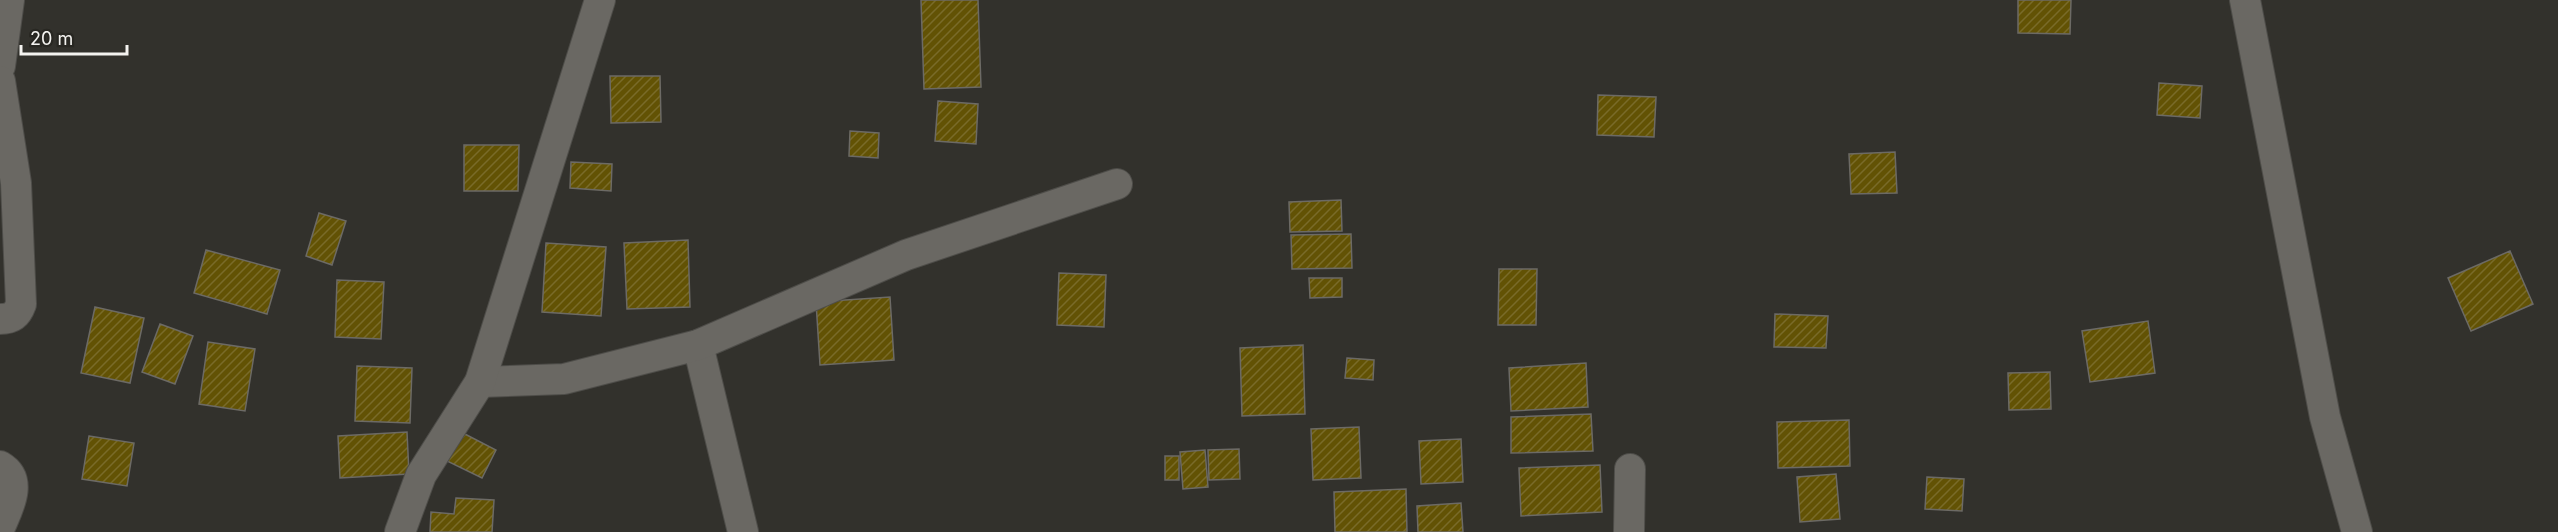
<svg xmlns="http://www.w3.org/2000/svg" width="2558" height="532" font-family="Inter,sans-serif">
  <defs>
    <pattern id="building-hatch" width="6" height="6" patternUnits="userSpaceOnUse" patternTransform="scale(1.5)"><rect width="6" height="6" fill="#625204"/><path d="M-1 1l2-2M0 6l6-6M5 7l2-2" fill="none" stroke="#796b29"/></pattern>
  </defs>
  <rect width="100%" height="100%" fill="#32312c"/>
  <g fill="url(#building-hatch)" stroke="#6c6a65" stroke-width="1.5">
    <polygon points="921,0 978,0 981,87 924,89"/>
    <polygon points="2018,0 2071,0 2070,34 2018,33"/>
    <polygon points="610,76 660,76 661,122 611,123"/>
    <polygon points="2159,83 2202,86 2200,118 2157,115"/>
    <polygon points="1598,95 1656,97 1654,137 1597,135"/>
    <polygon points="938,101 978,104 976,144 935,141"/>
    <polygon points="850,131 879,133 878,158 849,156"/>
    <polygon points="464,145 519,145 518,191 464,191"/>
    <polygon points="1895,152 1897,193 1851,194 1849,154"/>
    <polygon points="571,162 612,164 611,191 570,188"/>
    <polygon points="1341,200 1342,231 1290,232 1289,202"/>
    <polygon points="319,213 346,221 332,265 306,256"/>
    <polygon points="1351,234 1352,268 1292,269 1291,235"/>
    <polygon points="688,240 690,307 627,309 624,243"/>
    <polygon points="546,243 606,247 601,316 542,312"/>
    <polygon points="206,250 280,270 267,314 194,293"/>
    <polygon points="2510,251 2533,304 2471,331 2448,278"/>
    <polygon points="1499,269 1537,269 1536,325 1498,325"/>
    <polygon points="1059,273 1106,275 1104,327 1057,325"/>
    <polygon points="1309,278 1342,278 1342,297 1310,298"/>
    <polygon points="337,280 384,282 381,339 335,337"/>
    <polygon points="890,297 894,360 820,365 816,302"/>
    <polygon points="95,307 144,318 130,383 81,373"/>
    <polygon points="1775,314 1828,316 1826,348 1774,347"/>
    <polygon points="2148,321 2155,373 2090,382 2082,331"/>
    <polygon points="160,324 193,336 175,384 142,372"/>
    <polygon points="208,342 255,349 245,411 199,404"/>
    <polygon points="1303,345 1305,414 1242,416 1240,348"/>
    <polygon points="1347,358 1374,360 1373,380 1345,378"/>
    <polygon points="1586,363 1588,407 1511,411 1509,368"/>
    <polygon points="357,366 412,368 410,423 355,421"/>
    <polygon points="2050,372 2051,409 2009,410 2008,373"/>
    <polygon points="1591,414 1593,451 1511,453 1511,417"/>
    <polygon points="1849,420 1850,466 1778,468 1777,422"/>
    <polygon points="1359,427 1361,478 1313,480 1311,429"/>
    <polygon points="407,432 409,474 340,478 338,436"/>
    <polygon points="461,432 496,450 482,478 447,461"/>
    <polygon points="89,436 134,443 127,486 82,479"/>
    <polygon points="1461,439 1463,482 1421,484 1419,441"/>
    <polygon points="1239,449 1240,479 1209,480 1208,450"/>
    <polygon points="1205,450 1208,487 1183,489 1180,452"/>
    <rect x="1165" y="456" width="14" height="24"/>
    <polygon points="1600,465 1602,512 1521,516 1519,468"/>
    <polygon points="1836,474 1840,519 1800,522 1797,477"/>
    <polygon points="1927,477 1964,479 1962,511 1925,509"/>
    <polygon points="1406,489 1407,532 1335,532 1334,492"/>
    <polygon points="456,498 494,500 492,532 430,532 431,512 454,514"/>
    <polygon points="1461,503 1463,532 1418,532 1417,506"/>
  </g>
  <g fill="none" stroke-linecap="round" stroke-linejoin="round">
    <g stroke="#4e4d49" stroke-width="32">
      <g id="street">
        <polyline points="2245,0 2325,417 2357,532"/>
        <polyline points="0,66 9,0"/>
        <path d="M0,81l16,102 5,121c-4,11 -9,15 -21,15"/>
        <polyline points="698,345 743,532"/>
        <polyline points="480,382 564,379 698,345 906,255 1117,184"/>
        <path d="M0,466c24,14 8,42 0,61"/>
        <polyline points="400,532 421,475 480,382 600,0"/>
        <polyline points="1629,532 1630,469"/>
      </g>
    </g>
    <use href="#street" stroke="#6a6863" stroke-width="30"/>
  </g>
  <path d="M21 45v9h106v-9" fill="none" stroke="#f4f3f0" stroke-width="3"/>
  <text x="30" y="45" font-size="18" fill="#f4f3f0" stroke="#282722" stroke-width="4.5" paint-order="stroke">20 m</text>
</svg>
